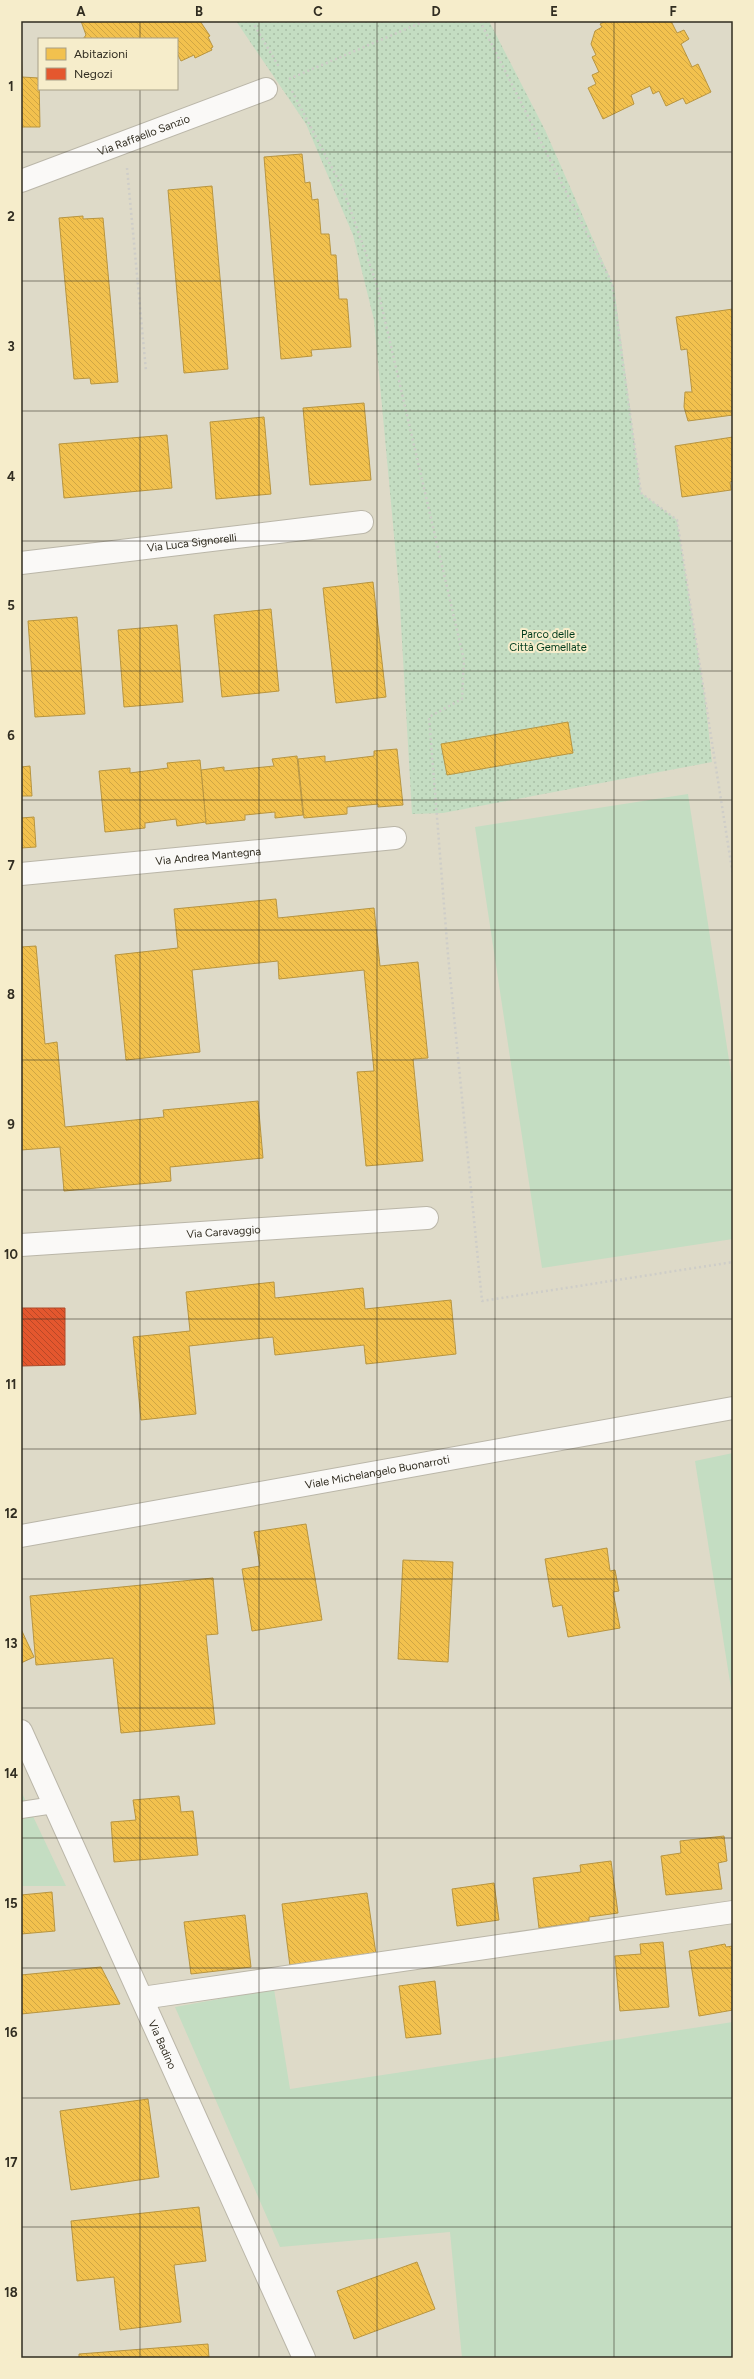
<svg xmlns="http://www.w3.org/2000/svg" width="754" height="2379" font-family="Figtree,sans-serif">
  <defs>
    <pattern id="park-dots" width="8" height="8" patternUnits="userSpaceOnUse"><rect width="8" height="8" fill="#c4ddc2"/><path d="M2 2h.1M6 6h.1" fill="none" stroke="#a9bea6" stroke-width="1.8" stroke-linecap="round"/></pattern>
    <pattern id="homes-back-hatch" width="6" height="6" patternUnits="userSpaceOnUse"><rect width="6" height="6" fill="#f2c14e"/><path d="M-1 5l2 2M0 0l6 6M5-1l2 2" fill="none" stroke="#d0a644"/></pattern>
    <pattern id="shops-back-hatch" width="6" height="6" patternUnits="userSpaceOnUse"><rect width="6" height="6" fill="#e4572e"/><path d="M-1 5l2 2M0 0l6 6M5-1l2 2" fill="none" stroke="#b94827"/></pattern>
  </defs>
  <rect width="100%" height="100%" fill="#dedac8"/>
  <g fill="#c4ddc2">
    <polygon points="688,794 733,1086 733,1239 542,1268 475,827"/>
    <polygon points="733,1453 733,1701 695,1461"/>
    <polygon points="21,1791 66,1886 21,1886"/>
    <polygon points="274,1989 290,2089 733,2022 733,2358 462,2358 450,2232 280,2247 175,2007"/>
  </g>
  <polygon fill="url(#park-dots)" points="236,21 489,21 545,130 614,287 641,493 677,520 705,698 712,762 443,813 412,814 399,589 374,320 353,235 306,124"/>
  <g fill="url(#homes-back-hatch)" stroke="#b89540">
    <polygon points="81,21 200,21 210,36 208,37 213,47 211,48 212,50 195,58 194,55 181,61 177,53 177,39 83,39 86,35"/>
    <polygon points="606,21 671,21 677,33 684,30 689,39 681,44 692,67 698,64 711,92 686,104 683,98 666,106 659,91 653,94 650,86 631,95 634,104 603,119 588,88 596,84 592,75 599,72 592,57 596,55 591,44 595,31 602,27 600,24"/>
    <polygon points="21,40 22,77 39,78 40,127 21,127"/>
    <polygon points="302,154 305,183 310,182 312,200 318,199 321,234 329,234 331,255 336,255 339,299 347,299 351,347 311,350 312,356 281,359 264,157"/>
    <polygon points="212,186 228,369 184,373 168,190"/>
    <polygon points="83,216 83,219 103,218 118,382 91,384 90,378 74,379 59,218"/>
    <polygon points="733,309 733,415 688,421 684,407 685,392 692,392 687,349 681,350 676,317"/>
    <polygon points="364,403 371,480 310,485 303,408"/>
    <polygon points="264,417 271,494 216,499 210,422"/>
    <polygon points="167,435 172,488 64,498 59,444"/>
    <polygon points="733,437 733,481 730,482 731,490 682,497 675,446"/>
    <polygon points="373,582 386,697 336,703 323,588"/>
    <polygon points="271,609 279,691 222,697 214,615"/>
    <polygon points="77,617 85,714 35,717 28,621"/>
    <polygon points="177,625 183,702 124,707 118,630"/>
    <polygon points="568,722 573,753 447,775 441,744"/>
    <polygon points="397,749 403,805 378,807 378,804 347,807 347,814 304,818 298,759 325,756 325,762 374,756 374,751"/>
    <polygon points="297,756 303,815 275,818 275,812 245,815 245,820 206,824 201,770 224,767 224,771 274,766 272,759"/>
    <polygon points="200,760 206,822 177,826 176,819 145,823 145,828 105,832 99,771 130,768 130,773 168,768 167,763"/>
    <polygon points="30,766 32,796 21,796 21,767"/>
    <polygon points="34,817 36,847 21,848 21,818"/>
    <polygon points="276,899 278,918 374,908 380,966 418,962 428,1058 413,1059 423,1161 366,1166 357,1072 374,1071 364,970 279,979 278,961 192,970 200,1052 126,1060 115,955 178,948 174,909"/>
    <polygon points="36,946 45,1044 57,1042 65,1127 164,1117 163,1110 258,1101 263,1158 170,1167 171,1181 64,1191 60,1147 21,1150 21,947"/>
    <polygon points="274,1282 275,1298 363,1288 365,1309 451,1300 456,1354 366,1364 364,1345 275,1355 273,1337 189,1346 196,1414 141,1420 133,1337 190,1331 186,1292"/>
    <polygon points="306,1524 322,1620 252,1631 242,1569 260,1566 254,1532"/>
    <polygon points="607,1548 610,1571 615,1570 619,1591 613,1592 620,1628 568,1637 562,1605 553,1607 545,1559"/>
    <polygon points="403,1560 453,1562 448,1662 398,1659"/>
    <polygon points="213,1578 218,1634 206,1635 215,1724 121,1733 113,1658 36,1665 30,1596"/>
    <polygon points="21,1629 34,1657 21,1663"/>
    <polygon points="179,1796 181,1812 193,1811 198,1855 114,1862 111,1822 136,1820 133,1800"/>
    <polygon points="724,1836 727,1861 718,1863 722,1889 666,1895 661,1856 681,1853 680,1841"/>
    <polygon points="611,1861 618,1913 589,1917 589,1921 539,1928 533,1878 581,1872 580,1865"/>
    <polygon points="494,1883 499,1920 457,1926 452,1889"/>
    <polygon points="52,1892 55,1931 21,1934 21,1895"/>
    <polygon points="367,1893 376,1954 290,1966 282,1904"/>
    <polygon points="245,1915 251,1967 191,1974 184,1922"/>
    <polygon points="663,1942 669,2007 620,2011 615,1956 641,1954 640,1944"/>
    <polygon points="725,1944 726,1947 733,1946 733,2010 699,2016 689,1951"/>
    <polygon points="101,1967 120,2004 21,2014 21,1975"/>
    <polygon points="435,1981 441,2034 406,2038 399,1986"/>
    <polygon points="148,2099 159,2177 71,2190 60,2111"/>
    <polygon points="199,2207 206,2261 174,2265 181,2322 120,2330 114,2277 77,2281 71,2221"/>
    <polygon points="417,2262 435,2309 354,2339 337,2291"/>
    <polygon points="208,2344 209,2358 79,2358 79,2354"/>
  </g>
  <polygon fill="url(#shops-back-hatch)" stroke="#ae4a2a" points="21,1308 65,1308 65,1365 21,1366"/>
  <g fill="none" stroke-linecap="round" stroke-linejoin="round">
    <g stroke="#bab6a8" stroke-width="18">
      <polyline id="lane" points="21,1810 54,1805"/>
    </g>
    <g stroke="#bab6a8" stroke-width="24">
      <g id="street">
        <path id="s1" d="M21,181l245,-92"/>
        <path id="s2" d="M21,563l341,-41"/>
        <path id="s3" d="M21,874l374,-36"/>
        <path id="s4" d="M21,1245l406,-27"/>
        <path id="s5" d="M21,1536l712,-128"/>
        <polyline points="142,1998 733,1912"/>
      </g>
    </g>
    <g stroke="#bab6a8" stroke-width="24">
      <g id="secondary">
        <path id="s6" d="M21,1731l283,627"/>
      </g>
    </g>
    <g stroke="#cecdc8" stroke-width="2.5" stroke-dasharray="2 3" stroke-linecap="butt">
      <polyline points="252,21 279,67"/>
      <polyline points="480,21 612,283 641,493 677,520 733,876"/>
      <polyline points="289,79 425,21"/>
      <polyline points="292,91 343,189 376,282 464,660 462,699 429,717 448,955 482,1301 733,1262"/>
      <polyline points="127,168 146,371"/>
    </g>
    <use href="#lane" stroke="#faf9f7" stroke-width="16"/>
    <use href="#street" stroke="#faf9f7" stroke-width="22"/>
    <use href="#secondary" stroke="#faf9f7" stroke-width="22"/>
  </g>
  <path fill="none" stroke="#312d21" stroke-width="1" stroke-opacity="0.55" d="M140,21v18M259,21v2337M377,21v2337M495,21v2337M614,21v2337M140,89v2269M21,152h712M21,281h712M21,411h712M21,541h712M21,671h712M21,800h712M21,930h712M21,1060h712M21,1190h712M21,1319h712M21,1449h712M21,1579h712M21,1708h712M21,1838h712M21,1968h712M21,2098h712M21,2227h712"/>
  <g text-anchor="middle" stroke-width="4" stroke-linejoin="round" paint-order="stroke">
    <g font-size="11" fill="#312d21" stroke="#f6edcb">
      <text dy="4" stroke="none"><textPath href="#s1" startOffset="131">Via Raffaello Sanzio</textPath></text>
      <text dy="4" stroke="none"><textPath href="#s2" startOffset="172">Via Luca Signorelli</textPath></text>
      <text dy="4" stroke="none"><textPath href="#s3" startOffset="188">Via Andrea Mantegna</textPath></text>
      <text dy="4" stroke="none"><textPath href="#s4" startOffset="203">Via Caravaggio</textPath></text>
      <text dy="4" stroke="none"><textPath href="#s5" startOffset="362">Viale Michelangelo Buonarroti</textPath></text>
      <text dy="4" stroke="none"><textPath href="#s6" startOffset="344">Via Badino</textPath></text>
    </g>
    <g font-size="11" fill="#003b1c" stroke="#f6edcb">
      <text x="548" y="638">Parco delle<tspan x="548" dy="13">Città Gemellate</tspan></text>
    </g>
  </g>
  <rect width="754" height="2379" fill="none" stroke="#f6edcb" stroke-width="44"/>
  <rect x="38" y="38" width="140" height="52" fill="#f6edcb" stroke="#a7a087"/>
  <rect x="46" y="48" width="20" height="12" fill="#f2c14e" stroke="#a7a087"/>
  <text x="74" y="58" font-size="12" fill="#312d21">Abitazioni</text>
  <rect x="46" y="68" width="20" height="12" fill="#e4572e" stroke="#a7a087"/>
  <text x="74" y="78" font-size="12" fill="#312d21">Negozi</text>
  <rect x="22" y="22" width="710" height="2335" fill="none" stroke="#312d21" stroke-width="1.5"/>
  <g font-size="13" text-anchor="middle" font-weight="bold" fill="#312d21">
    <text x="81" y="16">A</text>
    <text x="199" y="16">B</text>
    <text x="318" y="16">C</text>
    <text x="436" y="16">D</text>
    <text x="554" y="16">E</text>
    <text x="673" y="16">F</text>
    <text x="11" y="91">1</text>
    <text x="11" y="221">2</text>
    <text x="11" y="351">3</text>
    <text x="11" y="481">4</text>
    <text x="11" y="610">5</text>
    <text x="11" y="740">6</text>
    <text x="11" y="870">7</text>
    <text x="11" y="999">8</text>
    <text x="11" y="1129">9</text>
    <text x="11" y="1259">10</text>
    <text x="11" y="1389">11</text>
    <text x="11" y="1518">12</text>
    <text x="11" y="1648">13</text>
    <text x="11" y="1778">14</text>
    <text x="11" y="1908">15</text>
    <text x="11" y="2037">16</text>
    <text x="11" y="2167">17</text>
    <text x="11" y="2297">18</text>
  </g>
</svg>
